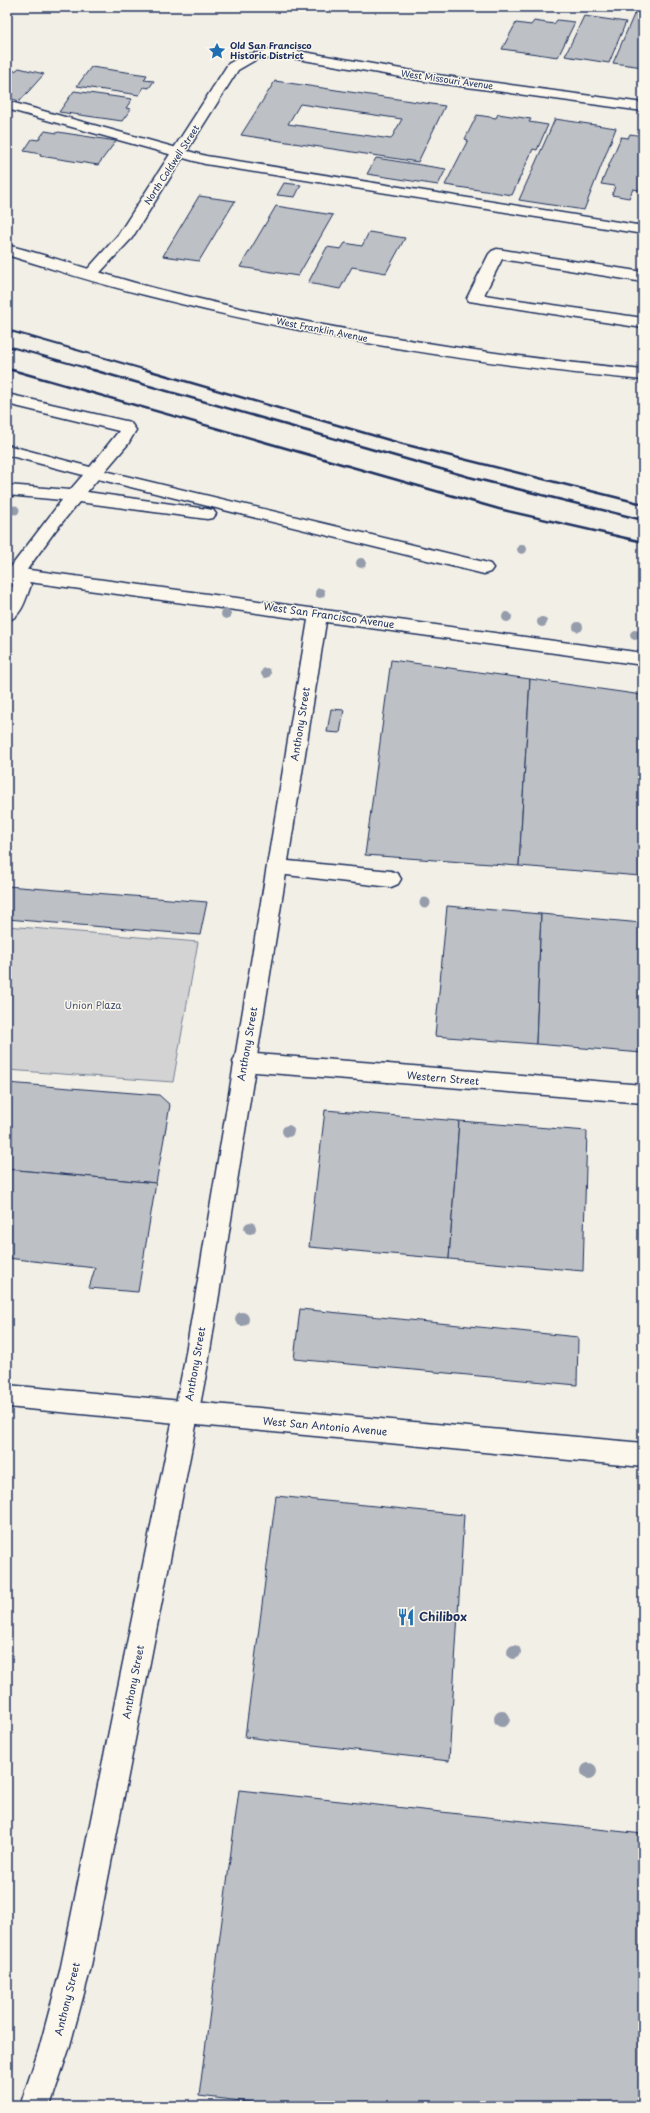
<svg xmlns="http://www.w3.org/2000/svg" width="650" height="2113" font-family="'Playpen Sans',sans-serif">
  <rect width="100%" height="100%" fill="#f2efe6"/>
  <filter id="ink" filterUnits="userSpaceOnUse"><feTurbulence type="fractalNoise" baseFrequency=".025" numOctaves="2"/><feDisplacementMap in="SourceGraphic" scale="8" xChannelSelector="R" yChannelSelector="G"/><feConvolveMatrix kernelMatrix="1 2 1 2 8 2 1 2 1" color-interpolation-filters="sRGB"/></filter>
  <g filter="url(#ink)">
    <polygon fill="#d2d3d2" stroke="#768198" points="7,926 198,942 173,1082 7,1070"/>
    <g fill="#bdc0c4" stroke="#1b2f5e" fill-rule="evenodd">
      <polygon points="636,10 643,11 643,67 613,63"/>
      <polygon points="584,16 626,22 609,63 565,56"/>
      <polygon points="557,20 575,22 558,57 502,49 516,23 531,25 534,21 554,24"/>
      <polygon points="91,67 147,75 144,80 154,81 149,88 144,87 139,95 77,86"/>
      <polygon points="19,68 44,74 20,101 7,98 7,73 10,70 15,71"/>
      <path d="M275,81l170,25 -27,56 -177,-27zM300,104l102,15 -11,20 -103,-15z"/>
      <polygon points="74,91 132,99 126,108 131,109 122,121 59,112"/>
      <polygon points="498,114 531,119 529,122 548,125 537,150 533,149 512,195 445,185 468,140 465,139 477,115 496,118"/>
      <polygon points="555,119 616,128 584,210 519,200"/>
      <polygon points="45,131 57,133 58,132 116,141 98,165 40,156 41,154 24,151 32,139 38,140"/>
      <polygon points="630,134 643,136 643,191 633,189 629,198 612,195 615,186 601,184 621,137 628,138"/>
      <polygon points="376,158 446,169 438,185 367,174"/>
      <polygon points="284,183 301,185 295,197 277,195"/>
      <polygon points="199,196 235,201 199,261 163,256"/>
      <polygon points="276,206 333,215 298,276 240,267"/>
      <polygon points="369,232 405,238 386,273 352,267 340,289 308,283 327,247 341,249 345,243 362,246"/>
      <polygon points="391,660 530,679 519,866 365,855"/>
      <polygon points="530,679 642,695 640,876 519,866"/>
      <polygon points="331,709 344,710 340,733 327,732"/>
      <polygon points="7,886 207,902 200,935 7,919"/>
      <polygon points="447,906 541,914 536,1044 435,1036"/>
      <polygon points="541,914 642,923 642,1053 536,1044"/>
      <rect x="642" y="923" width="1" height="130"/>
      <polygon points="7,1083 159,1095 170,1105 156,1183 7,1169"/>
      <polygon points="325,1110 459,1121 449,1259 309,1247"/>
      <polygon points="459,1121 587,1131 583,1271 449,1259"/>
      <polygon points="7,1169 156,1183 138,1292 89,1288 95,1268 7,1258"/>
      <polygon points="300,1309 578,1337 577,1385 294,1359"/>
      <polygon points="276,1496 464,1515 449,1761 245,1737"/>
      <polygon points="239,1790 643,1834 643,2106 283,2106 199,2096"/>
    </g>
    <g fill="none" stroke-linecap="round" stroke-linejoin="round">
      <g stroke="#1b2f5e" stroke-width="3">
        <g id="lane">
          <polygon points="7,101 206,156 643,226 643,234 205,164 7,109"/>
          <polygon points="497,249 643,272 643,282 502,259 484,295 643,318 643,328 469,301 467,298 489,254 492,251"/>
          <polygon points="7,394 130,422 136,430 128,444 105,471 484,562 490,564 493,568 490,572 484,574 98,479 87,492 207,509 213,510 216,514 213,518 207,519 79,502 55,531 21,578 7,579 7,567 10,568 62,500 7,495 7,485 70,490 83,475 7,455 7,445 90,467 119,431 7,404"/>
          <polygon points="278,860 391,871 398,874 401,879 398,884 391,887 278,874 271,872 268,867 271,862"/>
          <polygon points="244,1053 388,1064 396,1067 399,1073 396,1079 388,1082 244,1071 236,1068 233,1062 236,1056"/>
        </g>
      </g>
      <g stroke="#1b2f5e" stroke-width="3">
        <g id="street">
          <polygon points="269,50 292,50 430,74 643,103 643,111 430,82 292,58 257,59 238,70 132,238 95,278 85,278 82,275 85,272 118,235 228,64 242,56"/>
          <path d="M15,568l628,85v12l-317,-43 -118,742 -118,607 -21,78 -19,57h-30l19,-57 21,-78 124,-607 124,-744 -279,-38 2,3c-5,13 -9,32 -24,36v-21l6,-15 -2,-3 -4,1v-12z"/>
          <polygon points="388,1064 643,1085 643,1103 388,1082 380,1079 377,1073 380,1067"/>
        </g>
      </g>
      <g stroke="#1b2f5e" stroke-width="3">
        <g id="secondary">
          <path d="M7,245c55,14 108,34 163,47 156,38 314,63 473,78v10c-168,-16 -335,-43 -498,-85 -47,-11 -92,-26 -138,-40z"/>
          <polygon points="7,1385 643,1443 643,1467 7,1407"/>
        </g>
      </g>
      <use href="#lane" fill="#fbf7ec" fill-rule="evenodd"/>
      <use href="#street" fill="#fbf7ec" fill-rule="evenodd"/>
      <use href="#secondary" fill="#fbf7ec" fill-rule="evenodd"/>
      <g stroke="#1b2f5e" stroke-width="2">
        <polyline points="7,330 150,371"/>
        <polyline points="7,346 97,371"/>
        <polyline points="7,369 16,371"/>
      </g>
      <g stroke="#1b2f5e" stroke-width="2.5">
        <polyline points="12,370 499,509 643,542"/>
        <polyline points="93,370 469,477 643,520"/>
        <polyline points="147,370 403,444 643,504"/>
      </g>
    </g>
    <g fill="#959cab">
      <circle cx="15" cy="510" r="4.5"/>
      <circle cx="522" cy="549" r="5"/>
      <circle cx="361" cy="563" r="5"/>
      <circle cx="320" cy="593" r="5"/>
      <circle cx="226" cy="614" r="5"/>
      <circle cx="507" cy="617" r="5"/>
      <circle cx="542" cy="622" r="5"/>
      <circle cx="578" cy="627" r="5"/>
      <circle cx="635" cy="635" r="5"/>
      <circle cx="266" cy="673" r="5"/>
      <circle cx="425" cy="903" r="5.5"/>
      <circle cx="288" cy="1131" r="6"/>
      <circle cx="250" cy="1228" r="6"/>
      <circle cx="242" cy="1319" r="7"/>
      <circle cx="514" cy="1652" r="7"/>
      <circle cx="502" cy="1719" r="8"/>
      <circle cx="589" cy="1771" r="8"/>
    </g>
  </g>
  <defs>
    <g id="sight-bare" transform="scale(1.38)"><path d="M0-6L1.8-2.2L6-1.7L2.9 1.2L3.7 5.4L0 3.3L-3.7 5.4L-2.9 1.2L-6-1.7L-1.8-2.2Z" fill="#1f6fb2" stroke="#fbf7ec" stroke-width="2.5" paint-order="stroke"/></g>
    <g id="restaurant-bare" transform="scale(1.38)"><path d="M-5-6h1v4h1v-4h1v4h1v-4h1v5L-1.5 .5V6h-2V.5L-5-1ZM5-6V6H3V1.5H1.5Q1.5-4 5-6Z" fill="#1f6fb2" stroke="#fbf7ec" stroke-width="2.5" paint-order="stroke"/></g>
  </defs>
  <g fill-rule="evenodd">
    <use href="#sight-bare" x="217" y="51"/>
    <use href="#restaurant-bare" x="406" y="1617"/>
  </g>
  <g text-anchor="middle" stroke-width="3" stroke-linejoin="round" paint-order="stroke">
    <g font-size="9" font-weight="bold" fill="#1b2f5e" stroke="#fbf7ec" text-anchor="start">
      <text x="230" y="49">Old San Francisco<tspan x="230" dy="10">Historic District</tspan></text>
    </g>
    <g font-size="9" fill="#1b2f5e" stroke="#fbf7ec">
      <text transform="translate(447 80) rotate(8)" y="3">West Missouri Avenue</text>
      <text transform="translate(172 165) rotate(-57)" y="3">North Coldwell Street</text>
      <text transform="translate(322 330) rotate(11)" y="3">West Franklin Avenue</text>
    </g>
    <g font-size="10" fill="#1b2f5e" stroke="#fbf7ec">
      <text transform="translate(329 615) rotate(8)" y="4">West San Francisco Avenue</text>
      <text transform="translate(300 724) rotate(-81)" y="4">Anthony Street</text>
      <text transform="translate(247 1044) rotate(-80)" y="4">Anthony Street</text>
      <text transform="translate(443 1078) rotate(5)" y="4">Western Street</text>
      <text transform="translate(195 1364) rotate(-80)" y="4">Anthony Street</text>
      <text transform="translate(325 1426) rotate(5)" y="4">West San Antonio Avenue</text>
      <text transform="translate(133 1682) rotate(-79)" y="4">Anthony Street</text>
      <text transform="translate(67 1999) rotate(-76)" y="4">Anthony Street</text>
    </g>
    <g font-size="10" fill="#49587b" stroke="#fbf7ec">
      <text x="93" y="1009">Union Plaza</text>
    </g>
    <g font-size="12" font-weight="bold" fill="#1b2f5e" stroke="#fbf7ec" text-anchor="start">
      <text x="419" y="1621">Chilibox</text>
    </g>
  </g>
  <rect width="650" height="2113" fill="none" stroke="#fbf7ec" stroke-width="24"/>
  <rect x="12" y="12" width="626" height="2089" fill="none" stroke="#1b2f5e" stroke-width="1.5" filter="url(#ink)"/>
</svg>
